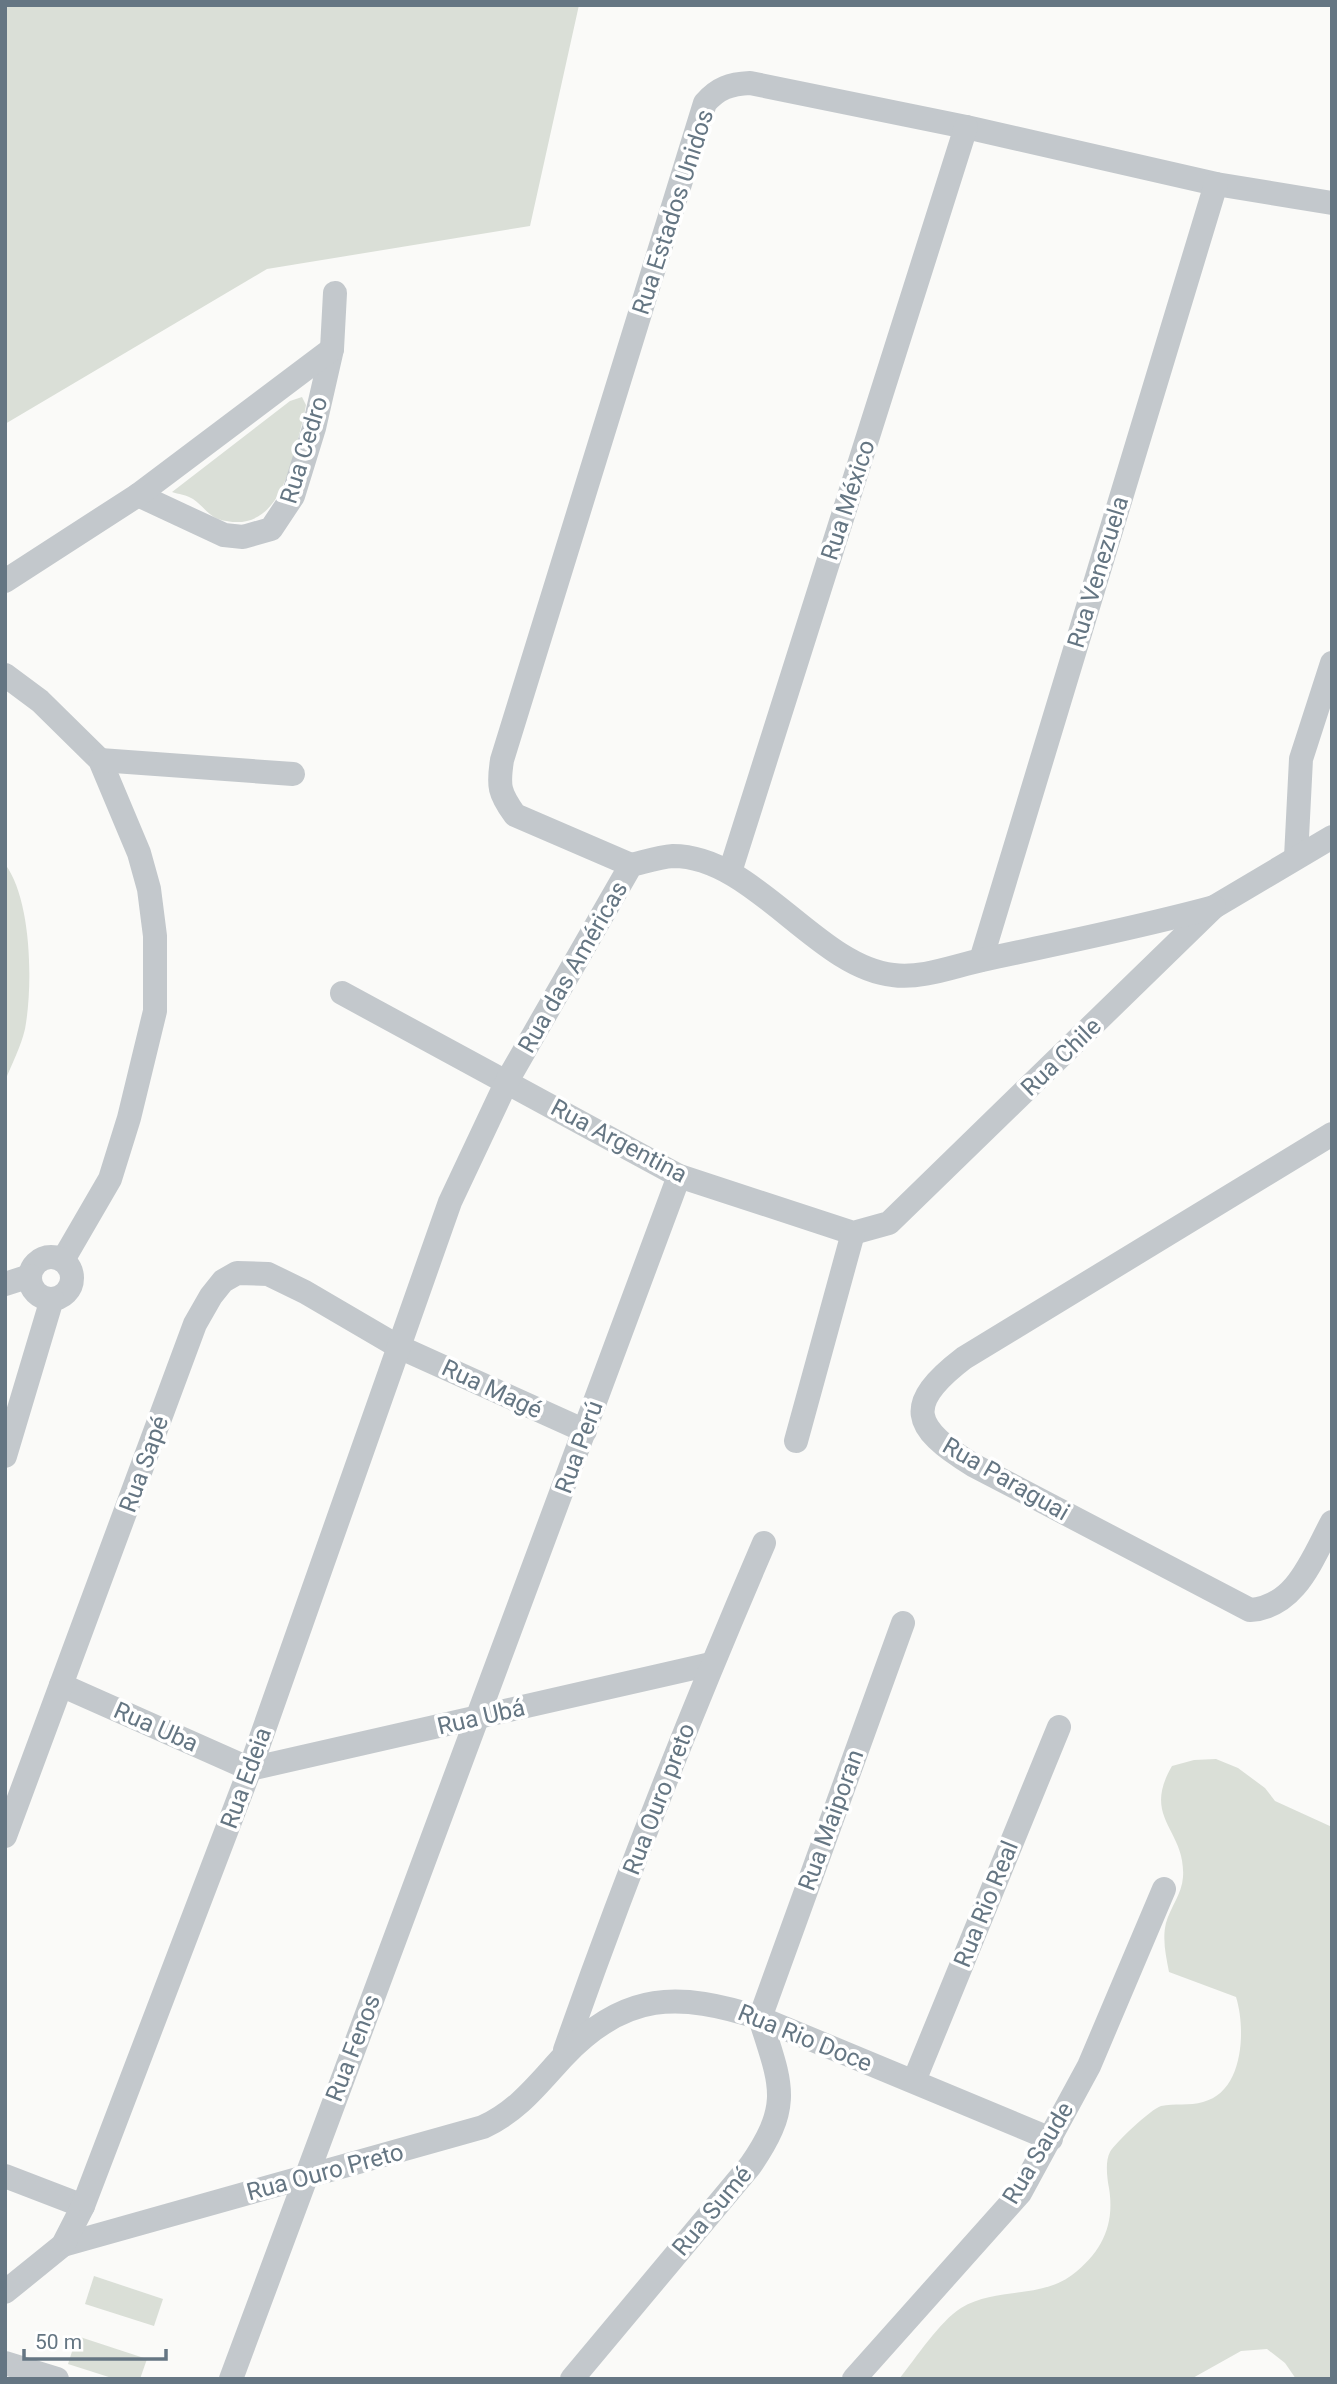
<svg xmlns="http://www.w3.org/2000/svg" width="1337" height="2384" font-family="Roboto,sans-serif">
  <rect width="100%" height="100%" fill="#fafaf8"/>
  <g fill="#dadfd7">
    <polygon points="5,5 579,5 530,226 267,269 5,424"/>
    <path d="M302,397l4,8 -2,11c-12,42 -22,123 -86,103 -10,-4 -16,-14 -25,-20 -6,-4 -15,-5 -21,-7l118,-91z"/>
    <path d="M5,864c27,36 28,122 20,165 -4,17 -13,35 -20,52z"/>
    <path d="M1216,1759l22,9 27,20 10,13 57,26v552h-36l-11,-16 -18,-14 -26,2 -50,28h-292c17,-21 41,-58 62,-71 35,-21 79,-9 111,-33 30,-23 43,-50 37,-87 -2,-10 -4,-27 1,-36 5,-9 41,-43 51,-46 13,-3 29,0 42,-4 41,-10 43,-73 33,-105l-67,-25c-3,-16 -7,-33 -3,-49 4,-15 16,-29 17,-46 3,-48 -42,-58 -11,-111l22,-6z"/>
    <polygon points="94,2276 163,2299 154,2326 85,2304"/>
    <polygon points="77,2336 147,2359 140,2379 115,2379 68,2364"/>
  </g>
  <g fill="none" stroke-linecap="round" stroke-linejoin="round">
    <g stroke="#c3c8cc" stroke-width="24">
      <polyline points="138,495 224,535 243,537 271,529 293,496 314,428 332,349 335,293"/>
      <polyline points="5,581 138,495 332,349"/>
      <polyline points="5,675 40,701 100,760 139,853 149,889 155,936 155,1011 129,1118 110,1179 63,1260"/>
      <polyline points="100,760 293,774"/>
      <polyline points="1296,857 1301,759 1332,663"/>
      <path d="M631,865l-116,-50c-16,-22 -17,-29 -13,-55l203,-657c13,-15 25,-19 45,-20l216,44 250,57 116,19"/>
      <polyline points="730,872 966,127"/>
      <polyline points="981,960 1216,184"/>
      <polyline points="342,993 679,1176 853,1233 889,1223 1214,907 1332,837"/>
      <path d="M1332,1134l-368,224c-60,46 -53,69 9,107l277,145c46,-3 62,-51 82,-88"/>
      <circle cx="51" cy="1278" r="21"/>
      <polyline points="5,1284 30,1276"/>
      <polyline points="796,1441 853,1233"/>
      <polyline points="5,1456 52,1299"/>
      <polyline points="61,1685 250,1769 711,1664"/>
      <polyline points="5,1836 195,1324 211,1296 223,1281 237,1273 268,1274 305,1292 399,1347 585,1431"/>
      <path d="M565,2050c60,-171 127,-340 199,-507"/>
      <polyline points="914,2081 1059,1727"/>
      <polyline points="5,2176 83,2206"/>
      <path d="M63,2245l420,-118c35,-16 55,-43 80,-70 62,-66 116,-65 197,-39l291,121"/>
      <path d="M5,2292l58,-47 20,-39 167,-437 200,-567 57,-121 124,-216c13,-3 28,-8 42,-9 81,0 144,111 220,119 29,4 61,-9 89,-15 78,-17 155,-32 232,-53"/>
      <polyline points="5,2363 57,2379"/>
      <polyline points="231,2379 679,1176"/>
      <path d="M572,2379l178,-213c43,-62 31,-81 10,-148l143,-395"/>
      <polyline points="854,2379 1020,2193 1089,2066 1164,1889"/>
    </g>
  </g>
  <g text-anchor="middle" stroke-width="7" stroke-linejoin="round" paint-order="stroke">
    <g font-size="24" fill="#657683" stroke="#fff">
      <text transform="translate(673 212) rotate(-72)" y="8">Rua Estados Unidos</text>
      <text transform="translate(304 450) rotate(-73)" y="8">Rua Cedro</text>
      <text transform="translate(848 500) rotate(-72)" y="8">Rua México</text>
      <text transform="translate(1098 572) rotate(-73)" y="8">Rua Venezuela</text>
      <text transform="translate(573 967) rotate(-60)" y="8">Rua das Américas</text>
      <text transform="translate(1061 1057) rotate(-44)" y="8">Rua Chile</text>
      <text transform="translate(619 1141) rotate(28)" y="8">Rua Argentina</text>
      <text transform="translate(492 1389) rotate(25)" y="8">Rua Magé</text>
      <text transform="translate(579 1447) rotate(-70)" y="8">Rua Perú</text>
      <text transform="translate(144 1464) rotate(-70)" y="8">Rua Sapé</text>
      <text transform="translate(1006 1479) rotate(30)" y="8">Rua Paraguai</text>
      <text transform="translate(481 1717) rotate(-13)" y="8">Rua Ubá</text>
      <text transform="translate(156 1727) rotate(24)" y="8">Rua Uba</text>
      <text transform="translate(246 1778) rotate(-70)" y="8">Rua Edeia</text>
      <text transform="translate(659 1799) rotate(-69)" y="8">Rua Ouro preto</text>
      <text transform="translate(831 1820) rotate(-70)" y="8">Rua Maiporan</text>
      <text transform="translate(986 1904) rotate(-68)" y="8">Rua Rio Real</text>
      <text transform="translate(805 2038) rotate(22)" y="8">Rua Rio Doce</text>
      <text transform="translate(353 2048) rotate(-69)" y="8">Rua Fenos</text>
      <text transform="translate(1038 2153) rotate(-59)" y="8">Rua Saude</text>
      <text transform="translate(325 2172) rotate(-15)" y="8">Rua Ouro Preto</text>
      <text transform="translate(712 2211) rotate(-50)" y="8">Rua Sumé</text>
    </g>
  </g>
  <rect width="1337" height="2384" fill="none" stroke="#657683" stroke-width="14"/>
  <path d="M24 2349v10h142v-10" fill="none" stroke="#657683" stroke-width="3.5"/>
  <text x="35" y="2349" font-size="21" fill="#657683" stroke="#ffffff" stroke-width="5" paint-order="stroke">50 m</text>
</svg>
